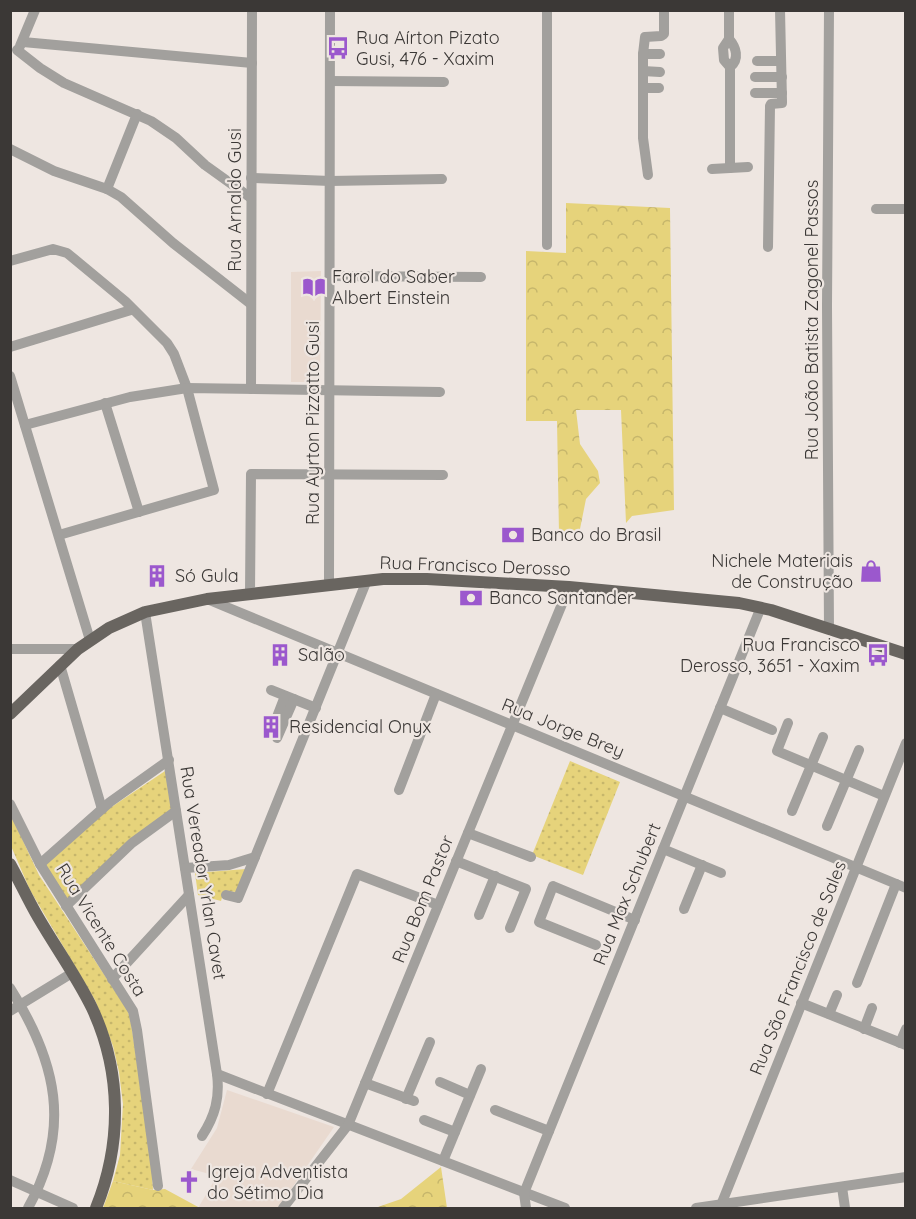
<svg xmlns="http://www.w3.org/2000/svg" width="916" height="1219" font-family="Quicksand,sans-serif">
  <defs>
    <pattern id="green-dots" width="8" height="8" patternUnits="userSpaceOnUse" patternTransform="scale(1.5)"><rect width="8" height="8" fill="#e6d37b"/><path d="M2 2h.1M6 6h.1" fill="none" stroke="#c6b66b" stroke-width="1.8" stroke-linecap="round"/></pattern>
    <pattern id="forest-crowns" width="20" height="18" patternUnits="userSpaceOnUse" patternTransform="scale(1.5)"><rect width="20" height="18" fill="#e6d37b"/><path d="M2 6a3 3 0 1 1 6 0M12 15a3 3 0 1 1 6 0" fill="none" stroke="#c6b66b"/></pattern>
  </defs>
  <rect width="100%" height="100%" fill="#eee6e1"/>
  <g fill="#e9dad0">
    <polygon points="321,271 320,382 291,382 291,272"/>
    <polygon points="227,1090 334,1127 278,1208 198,1208 217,1176 191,1169 217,1128"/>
  </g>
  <g fill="url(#green-dots)">
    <polygon points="570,761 620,782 583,875 532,855"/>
    <polygon points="168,769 173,808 67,900 44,865 104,812"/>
    <polygon points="10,813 39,875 128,1011 131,1023 151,1156 153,1190 113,1181 120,1155 123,1104 119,1072 113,1046 95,1000 30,890 11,846"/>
    <polygon points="246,869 236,892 224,891 221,901 198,895 195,873"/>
  </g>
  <g fill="url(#forest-crowns)">
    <polygon points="566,203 670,208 674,510 632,516 626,523 621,410 576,410 580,444 598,471 600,483 586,499 579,534 559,534 557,421 526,421 526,251 566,253"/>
    <polygon points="441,1167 447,1208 375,1208 401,1199"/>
    <polygon points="113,1181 153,1190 165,1189 200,1208 103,1208"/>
  </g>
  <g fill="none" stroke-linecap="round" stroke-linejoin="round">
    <g stroke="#a2a09d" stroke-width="10">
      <path d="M729,39c7,8 11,20 1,28l-6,-7 -1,-12z"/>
      <polyline points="729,39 729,10"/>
      <polyline points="23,42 252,63"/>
      <polyline points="20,46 35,10"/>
      <polyline points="17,50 40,68 64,83 151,121 176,138 205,165 251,198"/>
      <polyline points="643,54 660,54"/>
      <polyline points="757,61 781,61"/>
      <polyline points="643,71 660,72"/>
      <polyline points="755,77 782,77"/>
      <polyline points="330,81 444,82"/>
      <polyline points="643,88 659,88"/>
      <polyline points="755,93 782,93"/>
      <polyline points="10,149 54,171 107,189 121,197 173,243 251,304"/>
      <polyline points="730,168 730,67"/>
      <polyline points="712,169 748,167"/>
      <polyline points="648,175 643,138 643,54 645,37 661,36 664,34 664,10"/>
      <polyline points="251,178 330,181 442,179"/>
      <polyline points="107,189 137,114"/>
      <polyline points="876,209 906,209"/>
      <polyline points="547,245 547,10"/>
      <polyline points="768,247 770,106 771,104 782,103 782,101 780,10"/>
      <polyline points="10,261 53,249 67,253 125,301 167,343 174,354 187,388 214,490 59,535"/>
      <polyline points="330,276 481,277"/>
      <polyline points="10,347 131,310"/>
      <polyline points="10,376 90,640"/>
      <polyline points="251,389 252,10"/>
      <polyline points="105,403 139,512"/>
      <polyline points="25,425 130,397 187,388 440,392"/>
      <polyline points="329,584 330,10"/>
      <polyline points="250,593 251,474 443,475"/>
      <polyline points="207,599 906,888"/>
      <path d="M145,612l72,462c3,24 -2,42 -15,62"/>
      <polyline points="829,629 827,306 829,10"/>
      <polyline points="10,649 78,649"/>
      <polyline points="60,665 102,809"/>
      <polyline points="271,690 316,708"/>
      <polyline points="720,708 772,730"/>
      <polyline points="788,723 777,751 884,796"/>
      <polyline points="270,735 285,696"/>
      <polyline points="277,738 294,699"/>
      <polyline points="399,790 436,694"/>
      <polyline points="10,804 40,864 133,1011 137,1030 158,1186"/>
      <polyline points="792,811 823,737"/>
      <polyline points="827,826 859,750"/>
      <polyline points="468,833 531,857"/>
      <polyline points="663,849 721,873"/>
      <polyline points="456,861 526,889 510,928"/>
      <polyline points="40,864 110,802 169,760"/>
      <polyline points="185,868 229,865 255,857 367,580"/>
      <polyline points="226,895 238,898 255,857"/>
      <polyline points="66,906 132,843 176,811"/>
      <polyline points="684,909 702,865"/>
      <polyline points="479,915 495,876"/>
      <polyline points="596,945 539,922 553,886 635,920"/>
      <polyline points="112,979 189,895"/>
      <polyline points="857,983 896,884"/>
      <path d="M10,988c47,74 62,141 18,220"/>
      <polyline points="801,1003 906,1045"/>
      <polyline points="10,1011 72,973"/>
      <polyline points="829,1014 837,995"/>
      <polyline points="864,1029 872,1008"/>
      <polyline points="900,1043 906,1029"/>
      <polyline points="217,1074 565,1208"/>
      <polyline points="440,1082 470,1095"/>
      <polyline points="365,1083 414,1101"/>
      <polyline points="267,1094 357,874 438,905"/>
      <polyline points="406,1099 430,1042"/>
      <polyline points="495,1110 549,1131"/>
      <polyline points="424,1120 455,1132"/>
      <polyline points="443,1161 481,1069"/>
      <polyline points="10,1180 73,1208"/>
      <polyline points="842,1187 845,1208"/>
      <polyline points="721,1205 906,743"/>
      <polyline points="283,1208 348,1125 569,587"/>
      <polyline points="526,1208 524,1193 761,607"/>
      <polyline points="696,1208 906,1177"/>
    </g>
    <g stroke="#696560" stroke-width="12">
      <polyline points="10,714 78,649 109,628 145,612 207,599 383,579 427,579 569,587 739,603 771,610 906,654"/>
      <path d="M10,864c10,18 18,36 28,53 18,31 39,60 54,91 30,64 30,136 4,200"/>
    </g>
  </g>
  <defs>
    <g id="bus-bare" transform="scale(1.8)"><path d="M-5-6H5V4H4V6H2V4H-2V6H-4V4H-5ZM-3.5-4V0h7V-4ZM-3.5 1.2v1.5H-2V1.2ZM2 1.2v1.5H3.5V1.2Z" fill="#9b58cd" stroke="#eee6e1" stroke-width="2.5" paint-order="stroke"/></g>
    <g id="library-bare" transform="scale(1.8)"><path d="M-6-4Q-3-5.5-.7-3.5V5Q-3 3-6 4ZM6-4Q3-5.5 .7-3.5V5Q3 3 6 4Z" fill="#9b58cd" stroke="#eee6e1" stroke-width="2.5" paint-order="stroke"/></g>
    <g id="bank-bare" transform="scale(1.8)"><path d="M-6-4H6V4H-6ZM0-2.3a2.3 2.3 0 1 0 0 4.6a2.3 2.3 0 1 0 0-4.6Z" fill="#9b58cd" stroke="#eee6e1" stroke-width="2.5" paint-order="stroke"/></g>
    <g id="shop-bare" transform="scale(1.8)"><path d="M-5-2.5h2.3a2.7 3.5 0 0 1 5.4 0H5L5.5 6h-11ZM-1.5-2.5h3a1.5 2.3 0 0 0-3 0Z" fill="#9b58cd" stroke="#eee6e1" stroke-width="2.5" paint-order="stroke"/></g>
    <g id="building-bare" transform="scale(1.8)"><path d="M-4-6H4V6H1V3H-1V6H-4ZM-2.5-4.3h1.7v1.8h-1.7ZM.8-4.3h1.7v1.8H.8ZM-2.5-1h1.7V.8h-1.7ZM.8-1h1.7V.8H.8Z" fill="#9b58cd" stroke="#eee6e1" stroke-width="2.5" paint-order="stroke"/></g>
    <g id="church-bare" transform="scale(1.8)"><path d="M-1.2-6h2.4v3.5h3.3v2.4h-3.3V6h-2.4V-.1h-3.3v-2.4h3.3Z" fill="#9b58cd" stroke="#eee6e1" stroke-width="2.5" paint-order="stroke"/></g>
  </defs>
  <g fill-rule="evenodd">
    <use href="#bus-bare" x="338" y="48"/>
    <use href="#library-bare" x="314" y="287"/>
    <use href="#bank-bare" x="513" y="535"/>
    <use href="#shop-bare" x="871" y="571"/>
    <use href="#building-bare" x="157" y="576"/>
    <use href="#bank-bare" x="471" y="598"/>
    <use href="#building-bare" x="280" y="655"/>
    <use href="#bus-bare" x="878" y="655"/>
    <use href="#building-bare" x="271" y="727"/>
    <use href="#church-bare" x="189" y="1182"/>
  </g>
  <g text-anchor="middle" stroke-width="4.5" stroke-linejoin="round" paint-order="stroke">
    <g font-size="18" fill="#3b3836" stroke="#eee6e1" text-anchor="start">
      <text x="356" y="44">Rua Aírton Pizato<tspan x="356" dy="21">Gusi, 476 - Xaxim</tspan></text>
      <text x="332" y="283">Farol do Saber<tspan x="332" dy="21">Albert Einstein</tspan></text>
      <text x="531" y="541">Banco do Brasil</text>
      <text x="853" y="567" text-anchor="end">Nichele Materiais<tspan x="853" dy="21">de Construção</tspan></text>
      <text x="175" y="582">Só Gula</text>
      <text x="489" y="604">Banco Santander</text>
      <text x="860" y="651" text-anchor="end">Rua Francisco<tspan x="860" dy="21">Derosso, 3651 - Xaxim</tspan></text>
      <text x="298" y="661">Salão</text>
      <text x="289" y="733">Residencial Onyx</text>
      <text x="207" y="1178">Igreja Adventista<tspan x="207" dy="21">do Sétimo Dia</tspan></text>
    </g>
    <g font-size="18" fill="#3b3836" stroke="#eee6e1">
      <text transform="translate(235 200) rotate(-90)" y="6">Rua Arnaldo Gusi</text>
      <text transform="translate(812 320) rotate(-90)" y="6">Rua João Batista Zagonel Passos</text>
      <text transform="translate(313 423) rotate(-90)" y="6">Rua Ayrton Pizzatto Gusi</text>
      <text transform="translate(475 566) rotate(2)" y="6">Rua Francisco Derosso</text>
      <text transform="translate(563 728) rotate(22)" y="6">Rua Jorge Brey</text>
      <text transform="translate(203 873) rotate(81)" y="6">Rua Vereador Yrlan Cavet</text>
      <text transform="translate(627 894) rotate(-68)" y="6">Rua Max Schubert</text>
      <text transform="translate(423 899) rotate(-68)" y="6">Rua Bom Pastor</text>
      <text transform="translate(101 930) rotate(58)" y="6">Rua Vicente Costa</text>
      <text transform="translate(798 968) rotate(-68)" y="6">Rua São Francisco de Sales</text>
    </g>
  </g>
  <rect width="916" height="1219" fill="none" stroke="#3b3836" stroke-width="24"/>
</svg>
